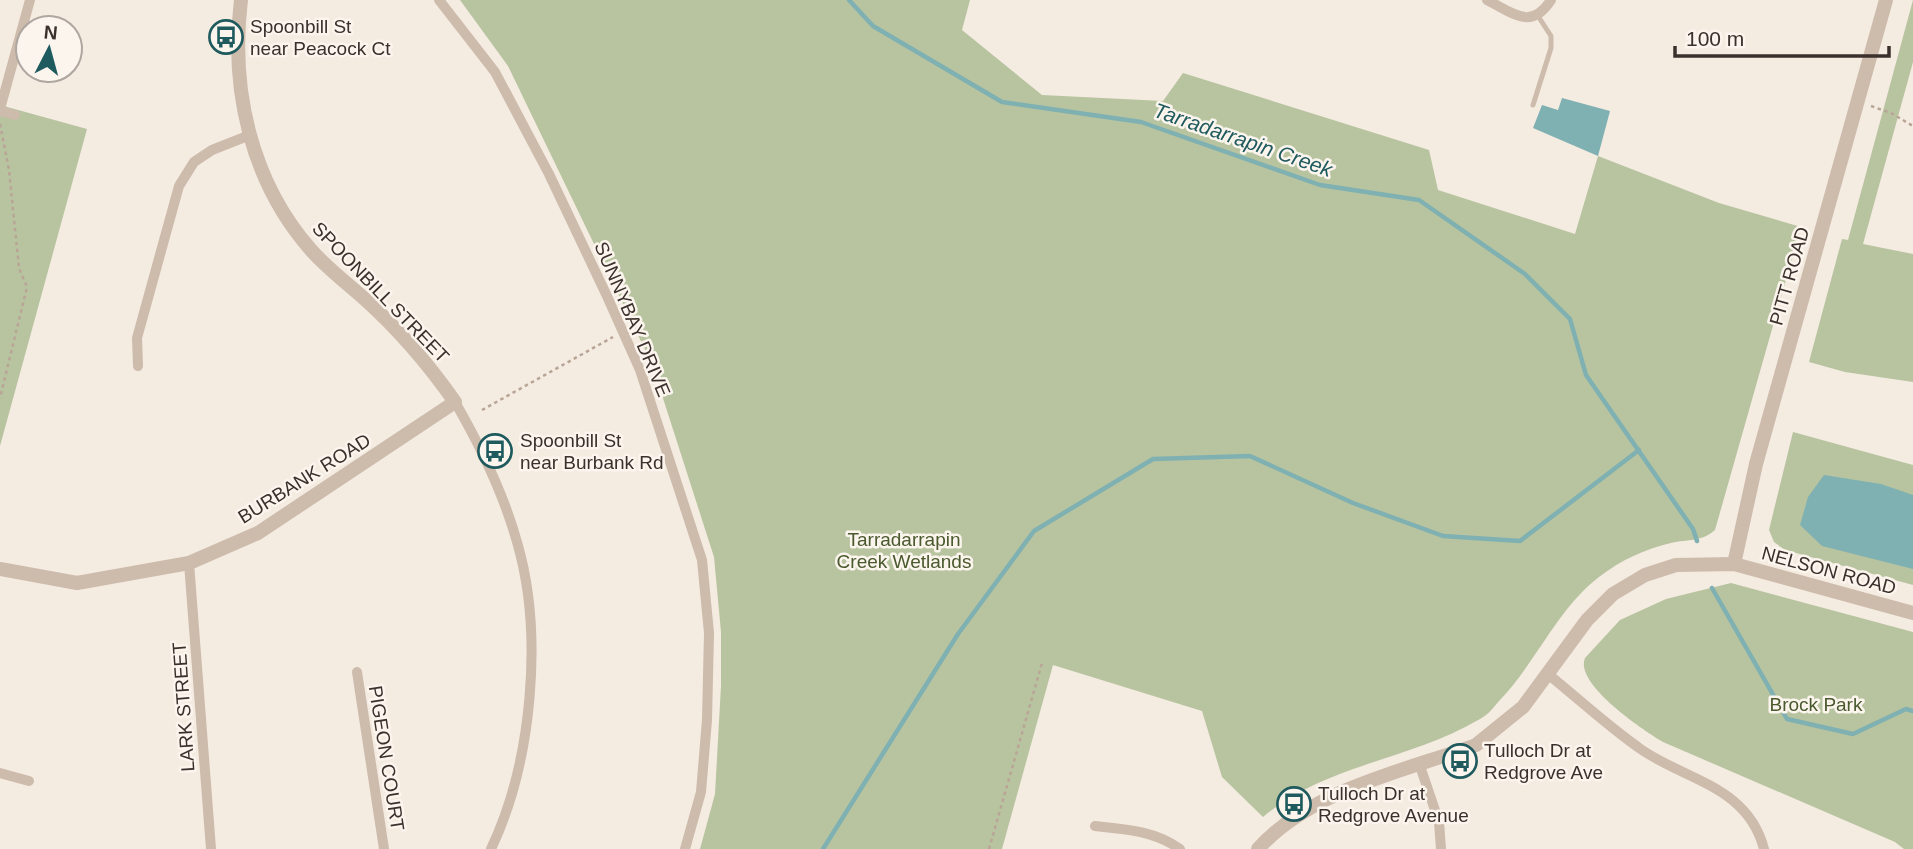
<svg xmlns="http://www.w3.org/2000/svg" width="1913" height="849" font-family="Arial,sans-serif">
  <rect width="100%" height="100%" fill="#f4ebe1"/>
  <g fill="#b8c4a0">
    <path d="M460,0h510l-8,30 80,65 121,6 20,-28 246,77 9,40 137,44 23,-78 121,47 82,24 -86,303c-13,12 -27,9 -44,13 -26,6 -50,17 -72,34 -42,32 -63,86 -100,124 -5,6 -11,14 -19,18 -69,41 -154,45 -217,98l-41,-40 -20,-66 -149,-46 -51,184h-302l15,-55 6,-108v-54l-7,-75 -62,-193 -144,-298z"/>
    <polygon points="1913,0 1913,62 1863,244 1913,254 1913,382 1845,372 1809,362 1842,239 1848,240"/>
    <polygon points="0,105 87,129 0,446"/>
    <polygon points="1793,432 1913,465 1913,585 1785,550 1774,542 1769,530"/>
    <path d="M1731,583l182,49v217h-9l-9,-7 -232,-100c-20,-12 -89,-58 -78,-84l35,-38 46,-21z"/>
  </g>
  <g fill="#7fb0b2">
    <polygon points="1562,98 1610,111 1598,156 1533,128 1542,105 1558,110"/>
    <polygon points="1824,475 1881,484 1913,495 1913,569 1822,546 1800,525 1808,497"/>
  </g>
  <g fill="none" stroke-linecap="round" stroke-linejoin="round">
    <g stroke="#7fb0b2" stroke-width="4.5">
      <polyline points="849,0 873,26 1002,102 1141,122 1320,185 1419,200 1525,274 1570,319 1586,375 1693,529 1697,541"/>
      <polyline points="1712,588 1787,719 1853,734 1906,709 1913,711"/>
      <polyline points="823,849 958,634 1034,531 1153,459 1250,456 1353,503 1443,536 1520,541 1639,450"/>
    </g>
    <g stroke="#b9a596" stroke-width="2.5" stroke-dasharray="3.5 3.5" stroke-linecap="butt">
      <polyline points="1871,106 1891,113 1913,126"/>
      <polyline points="0,124 9,170 19,268 27,287 0,398"/>
      <polyline points="482,410 613,337"/>
      <polyline points="989,849 1042,663"/>
    </g>
    <polyline stroke="#cdbbac" stroke-width="5" points="1533,105 1551,48 1551,36 1538,16"/>
    <g stroke="#cdbbac" stroke-width="10">
      <polyline points="439,0 495,72 549,174 606,294 640,370 702,560 709,633 707,720 701,792 685,849"/>
      <path d="M1487,0c26,13 44,31 64,0"/>
      <polyline points="0,109 30,0"/>
      <polyline points="0,111 15,115"/>
      <polyline points="138,366 137,338 179,186 194,162 212,150 250,135"/>
      <path d="M455,402c26,45 48,90 62,140 27,92 15,221 -26,307"/>
      <polyline points="189,563 211,849"/>
      <polyline points="357,672 384,849"/>
      <path d="M1549,675c31,25 61,53 93,75 46,31 106,37 122,99"/>
      <polyline points="1420,766 1439,822 1441,849"/>
      <polyline points="0,773 29,781"/>
      <path d="M1095,826c31,3 60,5 85,23"/>
    </g>
    <g stroke="#cdbbac" stroke-width="14">
      <polyline points="1734,564 1756,464 1886,0"/>
      <path d="M0,569l77,14 112,-20 69,-30 197,-131c-26,-37 -55,-71 -88,-101 -19,-17 -39,-32 -56,-51 -60,-68 -81,-161 -70,-250"/>
      <path d="M1258,849c52,-59 146,-78 218,-104l47,-38 64,-87 26,-26 32,-19 31,-10 58,-1 179,49"/>
    </g>
  </g>
  <defs>
    <g id="bus-ring" transform="scale(1.75)"><circle r="9.5" fill="#fbf5ee" stroke="#1f5a5e" stroke-width="1.5"/><path d="M-5-6H5V4H4V6H2V4H-2V6H-4V4H-5ZM-3.5-4V0h7V-4ZM-3.5 1.2v1.5H-2V1.2ZM2 1.2v1.5H3.5V1.2Z" fill="#1f5a5e"/></g>
  </defs>
  <g fill-rule="evenodd">
    <use href="#bus-ring" x="226" y="37"/>
    <use href="#bus-ring" x="495" y="451"/>
    <use href="#bus-ring" x="1460" y="761"/>
    <use href="#bus-ring" x="1294" y="804"/>
  </g>
  <g text-anchor="middle" stroke-width="5" stroke-linejoin="round" paint-order="stroke">
    <g font-size="19" fill="#3b302b" stroke="#fbf5ee" text-anchor="start">
      <text x="250" y="33">Spoonbill St<tspan x="250" dy="22">near Peacock Ct</tspan></text>
      <text x="520" y="447">Spoonbill St<tspan x="520" dy="22">near Burbank Rd</tspan></text>
      <text x="1484" y="757">Tulloch Dr at<tspan x="1484" dy="22">Redgrove Ave</tspan></text>
      <text x="1318" y="800">Tulloch Dr at<tspan x="1318" dy="22">Redgrove Avenue</tspan></text>
    </g>
    <g font-size="19" fill="#3b302b" stroke="#fbf5ee">
      <text transform="translate(1789 276) rotate(-74)" y="7">PITT ROAD</text>
      <text transform="translate(381 292) rotate(46)" y="7">SPOONBILL STREET</text>
      <text transform="translate(633 319) rotate(67)" y="7">SUNNYBAY DRIVE</text>
      <text transform="translate(304 478) rotate(-32)" y="7">BURBANK ROAD</text>
      <text transform="translate(1829 570) rotate(15)" y="7">NELSON ROAD</text>
      <text transform="translate(183 707) rotate(-94)" y="7">LARK STREET</text>
      <text transform="translate(387 758) rotate(81)" y="7">PIGEON COURT</text>
    </g>
    <g font-size="19" fill="#4a5a2e" stroke="#fbf5ee">
      <text x="904" y="546">Tarradarrapin<tspan x="904" dy="22">Creek Wetlands</tspan></text>
      <text x="1816" y="711">Brock Park</text>
    </g>
    <g font-size="21" font-style="italic" fill="#1f5a5e" stroke="#fbf5ee">
      <text transform="translate(1243 140) rotate(19)" y="7">Tarradarrapin Creek</text>
    </g>
  </g>
  <g transform="translate(49 49) rotate(6)"><circle r="33" fill="#fbf5ee" stroke="#aea6a0" stroke-width="2"/>
  <path d="M0-5L12 26L0 18L-12 26Z" fill="#1f5a5e"/>
  <text y="-10" font-size="19" font-weight="bold" text-anchor="middle" fill="#3b302b">N</text>
  </g>
  <path d="M1675 46v10h214v-10" fill="none" stroke="#3b302b" stroke-width="3.5"/>
  <text x="1686" y="46" font-size="21" fill="#3b302b" stroke="#fbf5ee" stroke-width="5" paint-order="stroke">100 m</text>
</svg>
